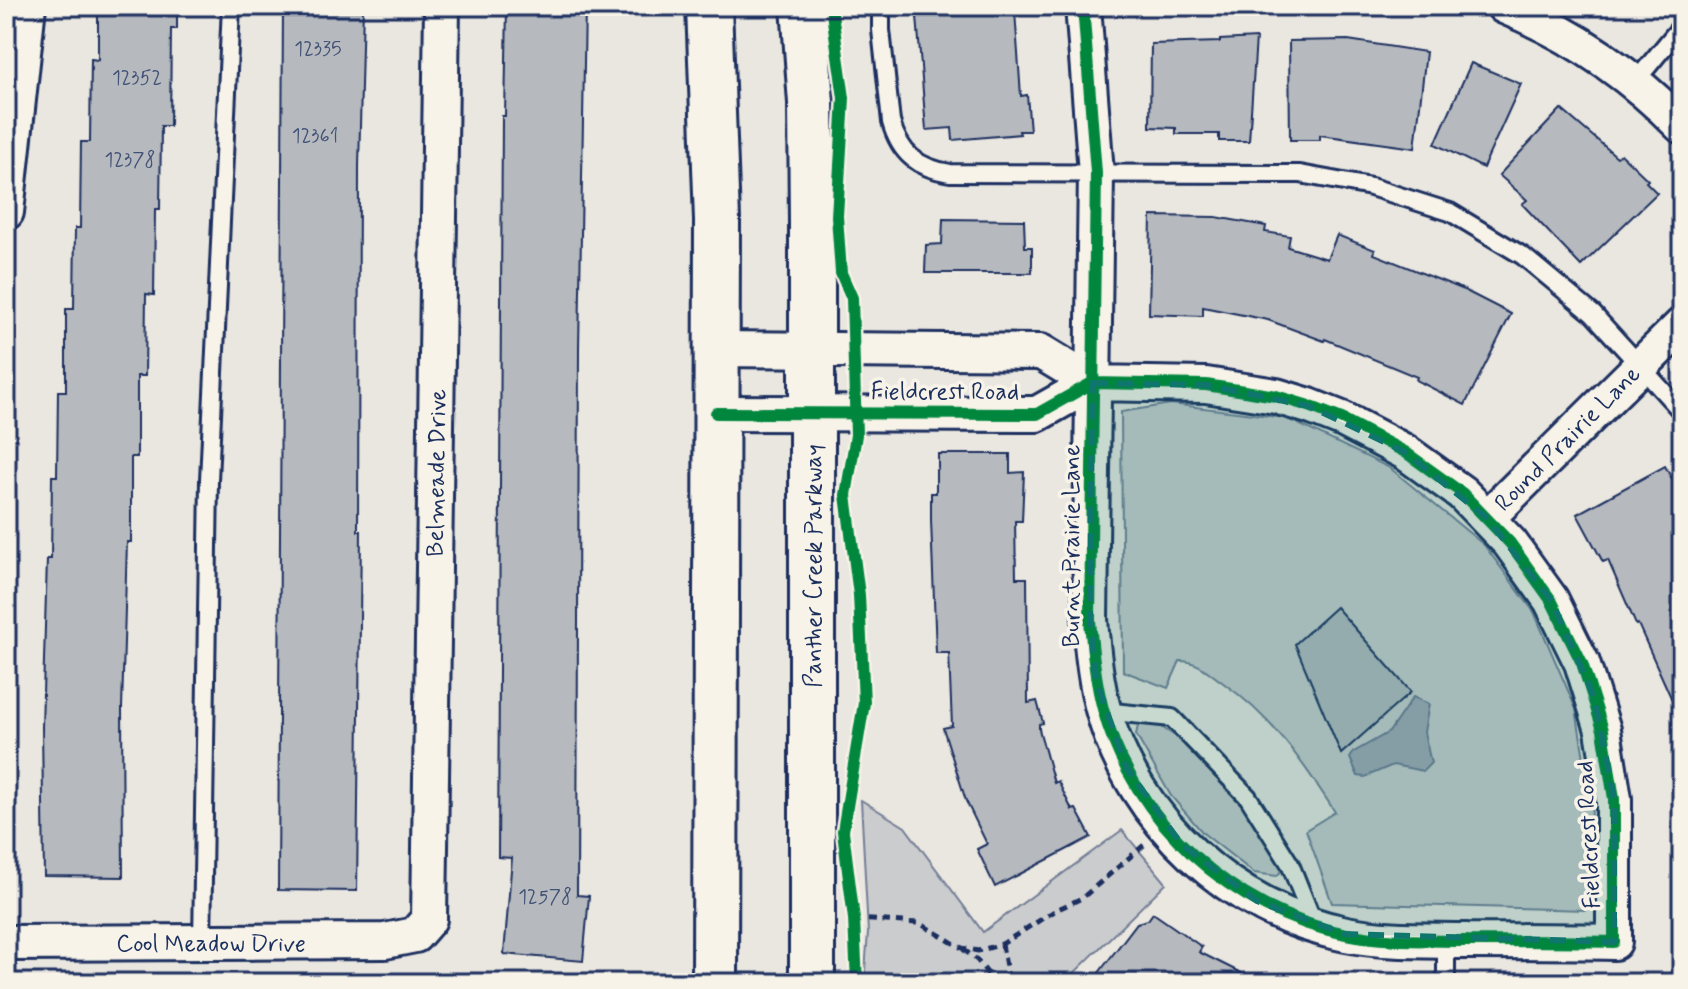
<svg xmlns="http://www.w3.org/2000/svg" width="1688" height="989" font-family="Mynerve,sans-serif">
  <rect width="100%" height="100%" fill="#eae7e0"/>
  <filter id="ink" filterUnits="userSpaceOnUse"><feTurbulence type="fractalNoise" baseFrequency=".0125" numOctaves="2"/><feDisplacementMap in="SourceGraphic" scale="16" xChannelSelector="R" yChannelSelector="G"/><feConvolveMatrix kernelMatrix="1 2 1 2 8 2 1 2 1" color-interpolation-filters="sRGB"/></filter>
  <g filter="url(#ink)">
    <g fill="#cbcccd" stroke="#737e96" stroke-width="2">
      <path d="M1171,404l115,14 104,50 94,77 50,67 42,97 16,99 -6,102 -254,-7 -26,-73 29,-18c-33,-51 -62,-94 -113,-130 -14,-10 -24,-21 -42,-21l-12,27 -45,-17 -2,-259z"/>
      <path d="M1155,723c63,39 99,77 128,146l-6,7 -23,-3 -51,-40 -32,-37 -35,-61 2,-10z"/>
      <polygon points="861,800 905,827 983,932 1122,830 1166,883 1064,983 864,983 868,933"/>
    </g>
    <polygon fill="#a3a8b4" stroke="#6d7892" stroke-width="2" points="1413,697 1429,704 1424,732 1431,763 1423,771 1393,765 1365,777 1358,776 1350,758 1354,752 1389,732"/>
    <g fill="#b6babf" stroke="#1b2f5e" stroke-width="2">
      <polygon points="98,6 177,6 177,29 171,29 170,126 161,126 160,209 155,209 154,295 146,294 145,376 137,376 137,457 131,457 131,542 127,542 122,708 123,877 44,876 42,727 47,559 51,559 52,476 57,476 58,391 66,391 66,309 74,309 75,228 80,228 81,142 90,142 91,59 98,60"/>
      <polygon points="283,6 363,6 359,166 358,531 361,531 357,891 278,890"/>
      <polygon points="507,6 585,6 579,348 577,895 589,896 583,961 504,954 512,858 498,857 502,116 505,116"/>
      <polygon points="1015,11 1021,96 1027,95 1030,131 1019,131 1020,134 953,140 952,128 926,130 917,16"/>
      <polygon points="1256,38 1249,141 1219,141 1219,134 1176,134 1176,128 1150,127 1151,44 1220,42 1220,40"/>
      <polygon points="1348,40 1426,52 1415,148 1320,135 1320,140 1290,140 1289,41"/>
      <polygon points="1471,63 1521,84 1483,168 1435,144"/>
      <polygon points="1561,109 1617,157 1621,154 1648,180 1646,182 1657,193 1581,266 1522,204 1527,200 1499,175"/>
      <polygon points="1151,216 1216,217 1266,226 1265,232 1290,236 1288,247 1327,259 1337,235 1375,250 1374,254 1462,289 1511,314 1465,405 1416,380 1417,377 1325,339 1324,341 1268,320 1203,307 1203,316 1149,314"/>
      <polygon points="943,219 1024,220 1025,247 1032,247 1032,273 925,273 926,245 942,244"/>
      <polygon points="938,454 1010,454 1010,473 1024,472 1022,521 1015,521 1016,578 1027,578 1028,703 1037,701 1043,723 1039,724 1039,729 1054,783 1058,781 1072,810 1076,809 1091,837 995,887 977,849 987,844 966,801 943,728 952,726 949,653 936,653 931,520 931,493 936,493 936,470 938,469"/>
      <polygon points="1665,466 1682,497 1682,722 1638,624 1636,625 1608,560 1603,562 1577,514"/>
      <polygon points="1336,607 1411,692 1341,754 1295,644"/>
      <polygon points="1153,913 1202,947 1199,952 1261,983 1109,983 1098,974 1137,923 1148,920"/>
    </g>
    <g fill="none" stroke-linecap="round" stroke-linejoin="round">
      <g stroke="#1b2f5e" stroke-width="22">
        <g id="service">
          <path d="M881,6v24l10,92c9,32 27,46 59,51l350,1 71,13 79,25 73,44 70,58 89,98"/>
          <polyline points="1635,82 1682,25"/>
          <polyline points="1103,711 1172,718 1248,797 1290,864 1314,924"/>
          <polyline points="1446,941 1446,983"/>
          <polyline points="202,944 209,480 231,6"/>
        </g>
      </g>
      <g stroke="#1b2f5e" stroke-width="40">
        <g id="minor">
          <path d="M1504,6c69,28 126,67 178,120"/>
          <polyline points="6,212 28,6"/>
          <polyline points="716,349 1041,352 1092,383"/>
          <path d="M716,413l321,1 55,-31 114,2 70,11 33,10 33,13 63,33 57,41 48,50 41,57 31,63 21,67 11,69v143c-49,-1 -98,-1 -146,-1 -41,-1 -82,1 -122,-7 -113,-22 -213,-113 -243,-225 -8,-30 -11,-60 -13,-90l6,-446 -13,-167"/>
          <polyline points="1487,518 1682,325"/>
          <polyline points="6,943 385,941 415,935 429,919 442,6"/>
        </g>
      </g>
      <g stroke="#1b2f5e" stroke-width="50">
        <g id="secondary">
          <polyline points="709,6 717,220 715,983"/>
          <polyline points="804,6 811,103 812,224 812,983"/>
        </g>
      </g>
      <g stroke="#1b2f5e" stroke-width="5" stroke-dasharray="8 6" stroke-linecap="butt">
        <polyline points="854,919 919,923 962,948 978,951 1002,944 1056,910 1082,898 1144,845"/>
        <polyline points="1002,944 1009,983"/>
        <polyline points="963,949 977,960 995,983"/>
      </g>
      <use href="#service" stroke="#f7f3e8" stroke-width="16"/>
      <use href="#minor" stroke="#f7f3e8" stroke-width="34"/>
      <use href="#secondary" stroke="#f7f3e8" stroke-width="44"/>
      <g stroke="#f7f3e8" stroke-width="17">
        <g id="cycleway">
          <polyline points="831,6 844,98 837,216 841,273 852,298 856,435 846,495 859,595 864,703 843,831 854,919 857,983"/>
          <path d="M716,413l321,1 55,-31 114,2 70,11 33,10 33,13 63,33 57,41 48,50 41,57 31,63 21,67 11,69v143c-49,-1 -98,-1 -146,-1 -41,-1 -82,1 -122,-7 -113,-22 -213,-113 -243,-225 -8,-30 -11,-60 -13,-90l6,-446 -13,-167"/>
        </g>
      </g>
      <use href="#cycleway" stroke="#00873e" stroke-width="12"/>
    </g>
  </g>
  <path fill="#0f766e" fill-opacity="0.2" stroke="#0f766e" stroke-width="6" stroke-dasharray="16 10" stroke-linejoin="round" d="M1092,383l114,2 103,21 96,46 82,66 64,82 43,96 20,103v143l-270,-8 -87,-33 -75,-56 -55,-76 -31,-88 -6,-62z"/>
  <g text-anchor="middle" stroke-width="7" stroke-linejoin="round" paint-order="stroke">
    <g font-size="20" fill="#425276">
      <text x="318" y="55">12335</text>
      <text x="137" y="84">12352</text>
      <text x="315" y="142">12361</text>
      <text x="130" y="166">12378</text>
      <text x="545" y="903">12578</text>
    </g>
    <g font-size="24" fill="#1b2f5e" stroke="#f7f3e8">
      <text x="945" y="399">Fieldcrest Road</text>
      <text transform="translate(1567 438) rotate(-45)" y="8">Round Prairie Lane</text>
      <text transform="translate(436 473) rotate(-89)" y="8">Belmeade Drive</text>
      <text transform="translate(1071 546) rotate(-90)" y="8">Burnt Prairie Lane</text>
      <text transform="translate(813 566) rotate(-90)" y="8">Panther Creek Parkway</text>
      <text transform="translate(1588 835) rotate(-93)" y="8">Fieldcrest Road</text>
      <text x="211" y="951">Cool Meadow Drive</text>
    </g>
  </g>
  <rect width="1688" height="989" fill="none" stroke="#f7f3e8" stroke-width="32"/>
  <rect x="16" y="16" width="1656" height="957" fill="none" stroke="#1b2f5e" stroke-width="3" filter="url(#ink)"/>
</svg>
